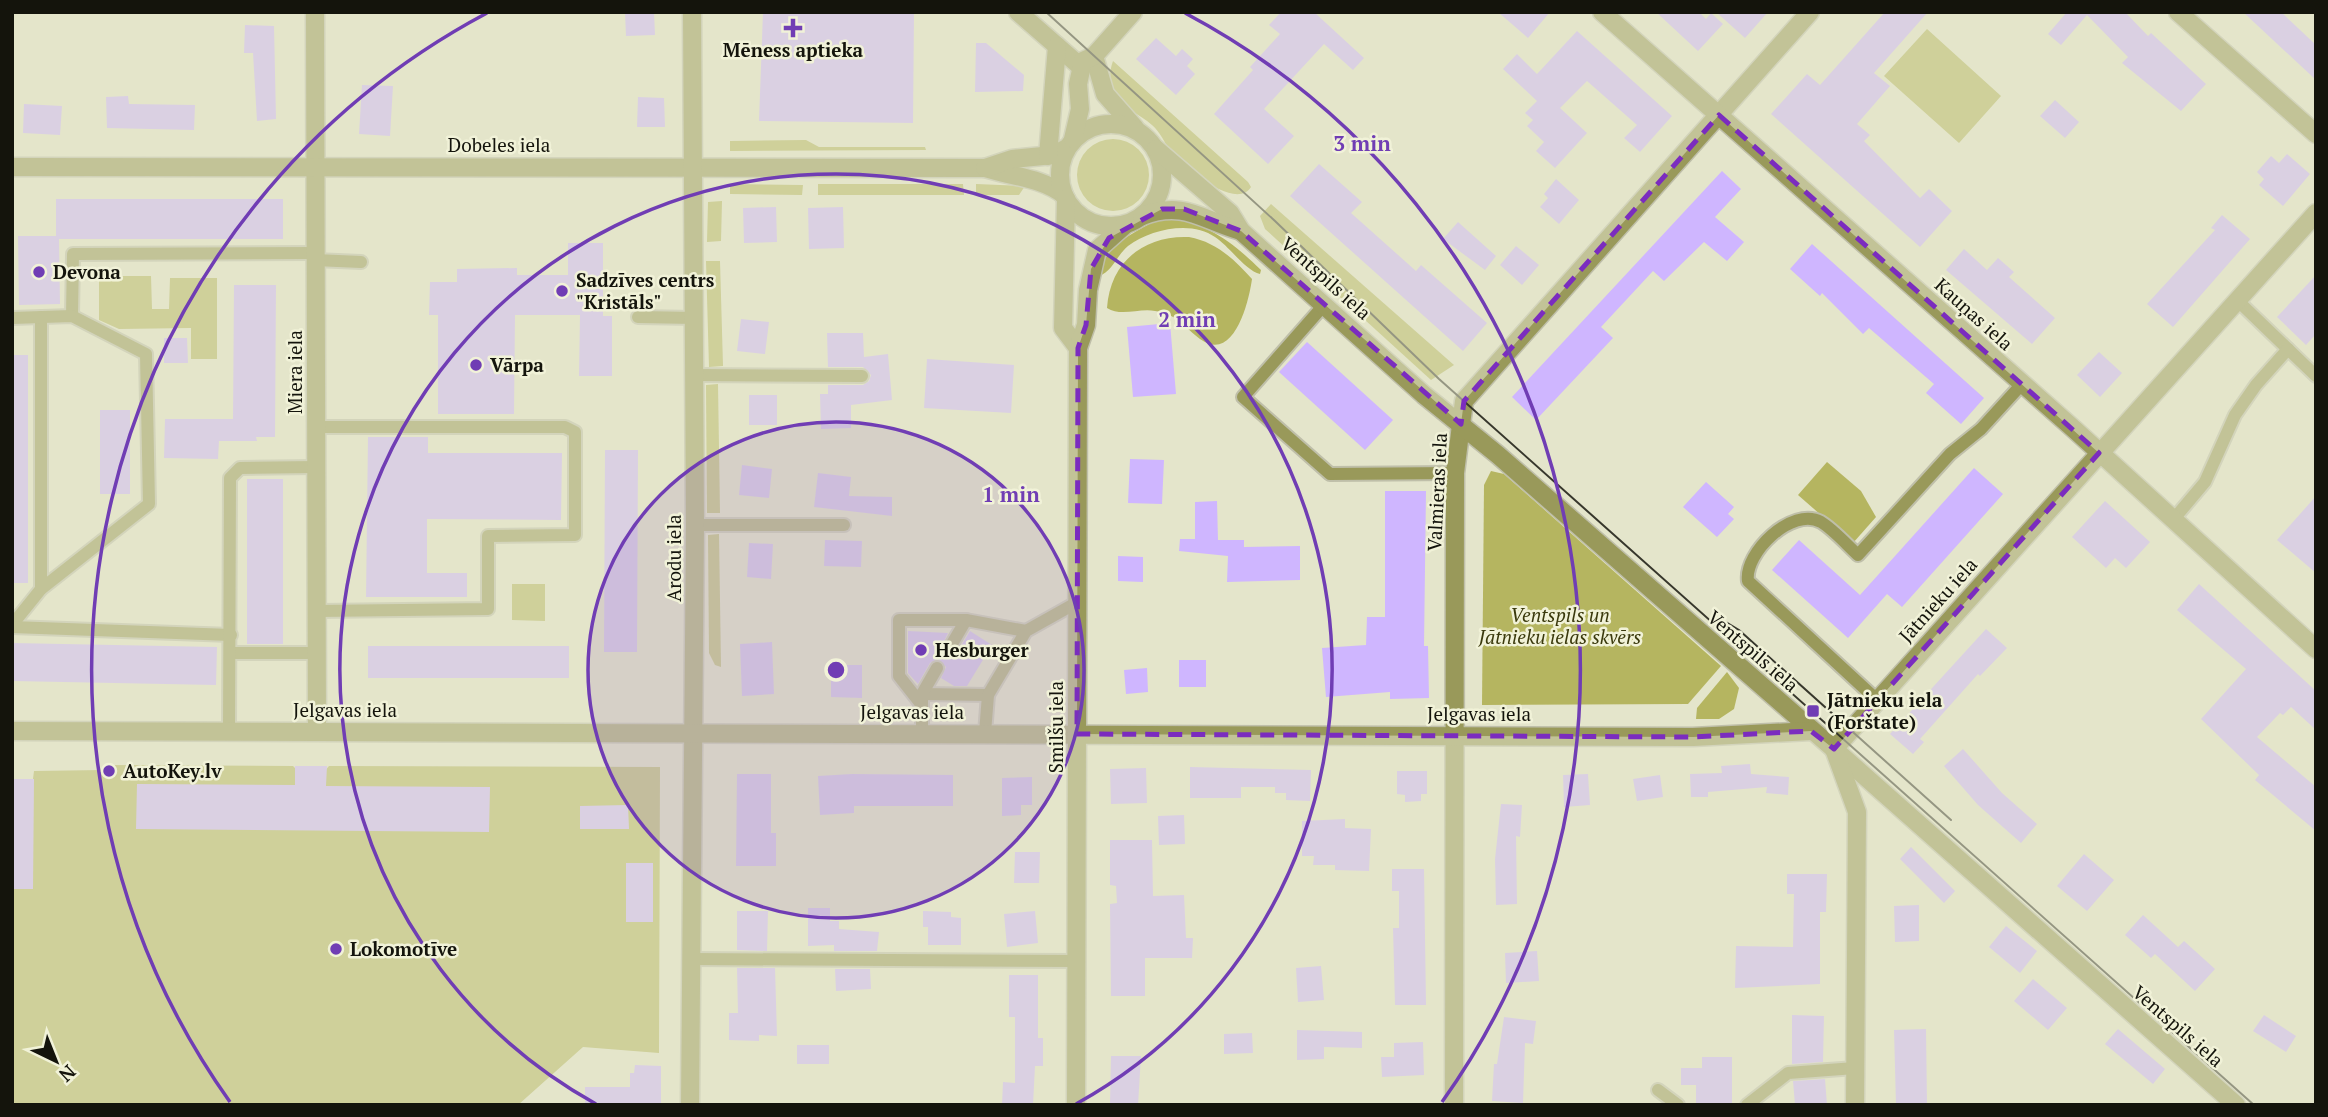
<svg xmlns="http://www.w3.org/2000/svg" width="2328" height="1117" font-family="'PT Serif',serif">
  <rect width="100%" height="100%" fill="#e4e5cb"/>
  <g fill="#b5b560">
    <polygon points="1927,29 2001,96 1959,143 1884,76"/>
    <path d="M1113,61l135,121 3,5c-15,24 -67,-19 -80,-35 -7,-10 -10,-19 -19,-27 -13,-11 -28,-16 -37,-32 -6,-10 -6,-21 -2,-32z"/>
    <circle cx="1113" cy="175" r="36"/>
    <polygon points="806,140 819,147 925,147 926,150 730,151 730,141"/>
    <polygon points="730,184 803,185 802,195 730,194"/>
    <polygon points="818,184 963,184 964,195 818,195"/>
    <polygon points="976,184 1025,186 1019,195 976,195"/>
    <polygon points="722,201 721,241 707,242 708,202"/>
    <polygon points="1271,204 1454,365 1431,380 1265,229 1260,216"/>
    <path d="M1163,216c46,9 65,22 98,54l-1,4c-14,-3 -31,-28 -45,-37 -23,-17 -65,-8 -87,9 -11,9 -16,26 -29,30 6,-34 37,-43 64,-60z"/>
    <path d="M1189,237c27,5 45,22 63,42 -3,22 -18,85 -52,60 -17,-13 -21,-24 -45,-28 -16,-3 -34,6 -48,-3 3,-46 37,-73 82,-71z"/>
    <polygon points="706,261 720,261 723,366 709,367"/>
    <polygon points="99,276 151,276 152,309 169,309 170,278 217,278 217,359 191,359 191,328 119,329 99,320"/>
    <polygon points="718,384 720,513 707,513 706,385"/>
    <polygon points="1827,462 1861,491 1876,517 1853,543 1798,495"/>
    <polygon points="1491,471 1504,474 1721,666 1688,704 1482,705 1484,485"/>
    <polygon points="719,534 721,667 715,665 709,653 708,535"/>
    <polygon points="512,584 545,584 545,621 512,620"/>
    <polygon points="1727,672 1739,688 1734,709 1719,719 1696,719 1697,708"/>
    <polygon points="104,765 293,766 298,771 324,772 329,766 660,767 659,1053 583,1047 518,1105 12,1105 12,779 33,779 34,771 103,770"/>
  </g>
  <g fill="#cfb6ff">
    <polygon points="625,12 654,12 655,35 626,36"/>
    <polygon points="763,12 914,12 913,123 759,121"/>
    <polygon points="1281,12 1314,12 1364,58 1353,70 1324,44 1264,109 1294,136 1268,164 1214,114 1253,70 1250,67 1280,34 1269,25"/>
    <polygon points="1498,12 1550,12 1528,38"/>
    <polygon points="1656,12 1699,12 1706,19 1711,13 1723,24 1698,51"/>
    <polygon points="1716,12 1768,12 1745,38"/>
    <polygon points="1885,12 1928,12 1874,73 1890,86 1857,124 1870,135 1864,141 1920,198 1929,189 1952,211 1920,247 1771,114 1807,74 1820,85"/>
    <polygon points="2067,12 2125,12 2148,36 2151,33 2206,84 2181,111 2122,63 2128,57 2087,15 2061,45 2048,34"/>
    <polygon points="2243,12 2281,12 2316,45 2316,80"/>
    <polygon points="245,25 274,26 276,119 257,121 253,53 244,53"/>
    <polygon points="1577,31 1672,116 1640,152 1624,138 1637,125 1587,81 1560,108 1587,133 1555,168 1536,151 1544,142 1527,126 1533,120 1525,113 1537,101 1503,69 1517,54 1537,74"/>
    <polygon points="1156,38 1176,56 1182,49 1193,59 1187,66 1195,74 1176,95 1136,59"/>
    <polygon points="976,43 986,43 1024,75 1023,91 975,92"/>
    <polygon points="362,85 393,86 390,136 359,134"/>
    <polygon points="128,96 129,104 195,105 194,130 107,128 106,97"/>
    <polygon points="638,97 664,98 665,127 637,127"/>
    <polygon points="2055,100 2079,122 2065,138 2040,116"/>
    <polygon points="24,104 62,106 60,135 23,133"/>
    <polygon points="2287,154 2310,174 2283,206 2259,185 2264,179 2257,172 2271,156 2279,163"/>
    <polygon points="1319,164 1362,202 1351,213 1416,271 1421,265 1487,323 1463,351 1290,196"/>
    <polygon points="1722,171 1741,189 1715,217 1744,242 1727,261 1704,242 1664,281 1653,271 1601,327 1613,338 1536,420 1512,397"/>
    <polygon points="1556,179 1579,200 1559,224 1540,207 1548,198 1544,194"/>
    <polygon points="56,199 283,199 283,239 59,239 60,304 19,305 18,236 56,236"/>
    <polygon points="776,207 777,242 744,243 743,208"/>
    <polygon points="843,207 844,248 809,249 808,208"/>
    <polygon points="2222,215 2250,239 2173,327 2147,304 2215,230 2211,228"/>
    <polygon points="1458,222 1496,256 1485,270 1443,239"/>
    <polygon points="568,243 603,243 603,316 612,316 612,376 579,376 580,315 515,315 514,414 438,414 438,315 429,315 430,282 457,282 457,269 517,268 517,275 568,275"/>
    <polygon points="1812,244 1984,398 1961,424 1926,393 1934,384 1869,328 1863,334 1822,293 1820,296 1790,269"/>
    <polygon points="1516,246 1539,265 1522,285 1500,265"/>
    <polygon points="1964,249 1987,270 1998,258 2014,272 2009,277 2055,318 2032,344 1946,270"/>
    <polygon points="2316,275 2316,334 2306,345 2277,317"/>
    <polygon points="234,285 276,285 275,437 256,437 257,441 219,441 218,459 164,458 165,419 233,419"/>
    <polygon points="741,319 769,322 765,354 737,351"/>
    <polygon points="1170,323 1176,394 1133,397 1127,327"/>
    <polygon points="827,333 863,333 864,357 888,354 892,400 851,405 851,428 821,429 820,394 828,394 828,385 863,385 869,381 871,375 863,367 828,367"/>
    <polygon points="164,338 187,338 188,363 164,363"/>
    <polygon points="1307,342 1393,420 1365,450 1279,372"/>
    <polygon points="2099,352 2122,373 2100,397 2077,375"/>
    <rect x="12" y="355" width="16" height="228"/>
    <polygon points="927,359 1014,365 1011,413 924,408"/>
    <rect x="749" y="395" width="28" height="30"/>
    <rect x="100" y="410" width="30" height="84"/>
    <polygon points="368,437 428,437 428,453 562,453 561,520 427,519 427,573 467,573 467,597 366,597"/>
    <polygon points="605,450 638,450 637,652 604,652"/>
    <polygon points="1130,459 1164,460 1162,504 1128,503"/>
    <polygon points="742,465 772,469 769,498 739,495"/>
    <polygon points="1974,468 2003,494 1902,607 1887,594 1848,638 1772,570 1799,540 1860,595"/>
    <polygon points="818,473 851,477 849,496 892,497 892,516 814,507"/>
    <rect x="247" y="479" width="36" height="165"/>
    <polygon points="1706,482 1734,507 1728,514 1734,519 1717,537 1683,507"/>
    <polygon points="1385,491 1426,491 1424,646 1428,646 1429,698 1390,699 1390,692 1326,697 1322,648 1366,645 1367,617 1385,617"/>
    <polygon points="2316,496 2316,573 2277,540"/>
    <polygon points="1217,501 1218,540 1244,540 1244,547 1300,546 1300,580 1227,582 1228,556 1179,551 1180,539 1195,539 1195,502"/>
    <polygon points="2105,501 2150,542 2126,568 2115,558 2106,568 2072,537"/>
    <polygon points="825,540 862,541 861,567 824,566"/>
    <polygon points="749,543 773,544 771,579 747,577"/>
    <polygon points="1118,556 1143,557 1143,582 1118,581"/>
    <polygon points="2199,584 2316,691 2316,730 2291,707 2283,715 2280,713 2257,737 2316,787 2316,831 2255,780 2259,775 2201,719 2246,669 2177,610"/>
    <polygon points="1986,629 2007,648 1980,676 1978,674 1920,739 1924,742 1913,754 1890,734"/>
    <polygon points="908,631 948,633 940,650 948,658 956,654 970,631 992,645 967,686 954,686 941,678 946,667 938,659 930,663 918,684 908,673"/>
    <polygon points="772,642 774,694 742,696 740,644"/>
    <polygon points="12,643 217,647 216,685 12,681"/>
    <rect x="368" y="646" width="201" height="32"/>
    <rect x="1179" y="660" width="27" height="27"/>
    <polygon points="831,665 862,665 862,698 831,697"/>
    <polygon points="1147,668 1148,692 1126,694 1124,670"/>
    <polygon points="1963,749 2002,793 2037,824 2021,843 1978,805 1944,766"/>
    <polygon points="1750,764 1751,774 1789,777 1788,795 1766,793 1767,787 1708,792 1708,797 1691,797 1690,774 1722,773 1721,766"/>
    <polygon points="295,766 327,766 326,786 490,787 489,832 136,829 137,784 295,785"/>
    <polygon points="1190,767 1311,770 1310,801 1286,800 1286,793 1275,793 1275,787 1241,787 1241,798 1190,798"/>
    <polygon points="1146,768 1147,803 1111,804 1110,769"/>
    <polygon points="1397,771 1427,771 1427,794 1421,794 1421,801 1405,802 1405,795 1397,794"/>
    <polygon points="737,774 771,774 771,833 776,833 776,866 736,866"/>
    <polygon points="852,774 953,775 953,806 854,806 854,813 820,815 818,776"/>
    <polygon points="1588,774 1590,805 1564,807 1563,775"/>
    <polygon points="1660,775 1663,797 1637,801 1633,779"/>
    <polygon points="1032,777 1032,805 1021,805 1021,815 1002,816 1002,778"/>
    <polygon points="12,779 34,779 33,889 12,889"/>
    <polygon points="1501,804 1522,805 1520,837 1516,836 1517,904 1496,905 1495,859"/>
    <polygon points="628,805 629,829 580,829 580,806"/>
    <polygon points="1184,815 1185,844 1159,845 1158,816"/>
    <polygon points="1345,819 1345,828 1371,829 1369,871 1335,870 1335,865 1313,865 1314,856 1302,856 1302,821"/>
    <polygon points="1110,840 1152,840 1153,896 1184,895 1186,938 1193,938 1192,958 1145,958 1145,996 1111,996 1110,904 1117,903 1116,886 1110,885"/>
    <polygon points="1911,847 1955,891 1944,903 1900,859"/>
    <polygon points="1015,852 1040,852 1039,883 1014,883"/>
    <polygon points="2084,854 2114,880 2087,911 2057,886"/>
    <rect x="626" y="863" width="27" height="59"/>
    <polygon points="1392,869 1424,869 1426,1005 1395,1005 1393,928 1399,928 1399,891 1392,891"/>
    <polygon points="1787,874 1827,874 1826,912 1820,912 1820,984 1735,988 1736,946 1793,947 1794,894 1787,894"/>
    <polygon points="1919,905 1919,941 1895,942 1894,906"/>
    <polygon points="808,908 830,908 830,921 839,921 839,929 879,932 877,951 834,951 834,945 808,946"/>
    <polygon points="737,911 768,911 767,951 737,950"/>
    <polygon points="923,911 951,912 951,917 961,918 961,945 928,945 928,927 923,927"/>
    <polygon points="1035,911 1038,943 1007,947 1004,914"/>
    <polygon points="2143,915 2178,947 2184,941 2215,969 2195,991 2155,954 2151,958 2125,935"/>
    <polygon points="2006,926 2037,951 2020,973 1989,947"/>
    <polygon points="1537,951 1539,981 1506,983 1505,953"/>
    <polygon points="1321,966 1324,1000 1298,1002 1296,968"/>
    <polygon points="737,968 775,968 777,1036 759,1035 759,1041 729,1040 729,1013 738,1013"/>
    <polygon points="835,969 870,969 871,989 836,991"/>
    <polygon points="1009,975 1038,975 1038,1038 1043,1038 1043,1066 1035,1066 1033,1105 1002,1105 1003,1082 1015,1083 1015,1017 1009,1017"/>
    <polygon points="2033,979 2067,1008 2048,1030 2014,1001"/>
    <polygon points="1792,1015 1824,1016 1823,1062 1792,1064"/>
    <polygon points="2264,1015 2296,1036 2286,1052 2253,1031"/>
    <polygon points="1504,1017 1536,1021 1533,1044 1525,1043 1523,1103 1492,1101 1494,1064 1497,1064"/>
    <polygon points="1926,1029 1927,1105 1896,1105 1894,1030"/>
    <polygon points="2118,1029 2165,1069 2153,1084 2105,1044"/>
    <polygon points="1297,1030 1362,1032 1362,1048 1324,1047 1324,1059 1297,1060"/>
    <polygon points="1252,1033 1253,1053 1224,1054 1224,1034"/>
    <polygon points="1423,1042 1424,1075 1382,1077 1381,1057 1394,1057 1394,1043"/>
    <rect x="797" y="1045" width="32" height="19"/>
    <polygon points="1111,1056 1141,1056 1138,1105 1110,1105"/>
    <polygon points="1702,1057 1732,1057 1732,1103 1696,1104 1696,1085 1681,1085 1681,1068 1702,1068"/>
    <polygon points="635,1065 661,1066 661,1105 585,1105 585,1087 630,1087 630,1073 634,1073"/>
    <polygon points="1825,1079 1827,1105 1795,1105 1793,1081"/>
  </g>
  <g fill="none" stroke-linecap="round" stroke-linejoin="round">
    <g stroke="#bfbfa9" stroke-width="16">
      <g id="service">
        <polyline points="315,260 361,262"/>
        <polyline points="2237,300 2316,376"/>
        <polyline points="1324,305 1243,397 1330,474 1455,473"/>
        <polyline points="72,316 73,254 315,253"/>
        <polyline points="41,317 41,589"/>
        <polyline points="638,317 695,318"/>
        <polyline points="12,318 72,316 146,354 149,504 41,589 12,625"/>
        <polyline points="695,375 862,376"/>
        <polyline points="316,427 565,427 575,432 575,535 488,536 488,609 317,611"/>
        <polyline points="2173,520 2205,482 2235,415 2256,385 2288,349"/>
        <polyline points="695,525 844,525"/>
        <polyline points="12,627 231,635"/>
        <polyline points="949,649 966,620 1026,631"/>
        <polyline points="231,653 317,653"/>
        <polyline points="922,694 988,695"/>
        <path d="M1877,700l-129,-119c-4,-28 44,-75 73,-59 13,8 26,23 37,33l92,-101 31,-25 41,-45"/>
        <polyline points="921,704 899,676 899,620 966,620"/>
        <polyline points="229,731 230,478 240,468 316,467"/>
        <polyline points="922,733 922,694 937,668"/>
        <polyline points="985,733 988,695 1026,631 1076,603"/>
        <polyline points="691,959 1077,961"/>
        <polyline points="1658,1090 1678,1105"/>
        <polyline points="1747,1105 1788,1073 1855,1068"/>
      </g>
    </g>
    <g stroke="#bfbfa9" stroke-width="21">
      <g id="minor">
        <polyline points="315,12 317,731"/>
        <polyline points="2178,12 2316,134"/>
        <path d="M12,167l973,1c27,9 56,9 79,27"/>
        <polyline points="985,168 1012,159 1053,155 1067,148"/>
        <polyline points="1834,749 2236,1105"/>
        <polyline points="690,1105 695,525 692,12"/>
        <polyline points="1454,1105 1455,473 1464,401 1810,12"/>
      </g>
    </g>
    <g stroke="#bfbfa9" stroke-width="21">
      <g id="tertiary">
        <polyline points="1018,12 1081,67"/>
        <polyline points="1602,12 2075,430 2316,649"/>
        <polyline points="1094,56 1105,94 1135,128"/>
        <circle cx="1111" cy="175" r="51"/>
        <polyline points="1073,139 1080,109 1078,84 1083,61 1094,56 1133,12"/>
        <polyline points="1156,149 1230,213 1241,231 1424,395 1498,455 1834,749"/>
        <polyline points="1048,156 1057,46"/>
        <polyline points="1066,199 1063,328 1078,348"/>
        <path d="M1142,216c42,-16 60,4 99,15"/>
        <polyline points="12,731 1693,737 1811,731"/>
        <polyline points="1076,1105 1078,348 1086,325 1088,290 1097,250 1125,225"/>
        <polyline points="1855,1105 1857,812 1834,749 2316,213"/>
      </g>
    </g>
    <use href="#service" stroke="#99995a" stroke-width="12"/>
    <use href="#minor" stroke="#99995a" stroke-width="18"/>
    <use href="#tertiary" stroke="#99995a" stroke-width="18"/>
    <g stroke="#37372c" stroke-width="2">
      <polyline points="1046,12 1275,221 1439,379 2254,1105"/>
      <polyline points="1716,616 1739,630 1951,820"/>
    </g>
  </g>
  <path d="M0 0H2328V1117H0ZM1719,115l380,338 -265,296 -23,-18 -118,6 -616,-3 1,-386 8,-23 5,-56 18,-31 53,-29h22l57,22 220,193 3,-23 16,-18z" fill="#e4e5cb" fill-opacity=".55" fill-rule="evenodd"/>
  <path fill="none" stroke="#7b2cbf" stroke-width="5" stroke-dasharray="14 9" stroke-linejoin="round" d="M1719,115l380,338 -265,296 -23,-18 -118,6 -616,-3 1,-386 8,-23 5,-56 18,-31 53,-29h22l57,22 220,193 3,-23 16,-18z"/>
  <circle cx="836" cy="670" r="248" fill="#703db4" fill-opacity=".12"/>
  <g fill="none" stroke="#703db4" stroke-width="3.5">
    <circle cx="836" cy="670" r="248"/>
    <path d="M596 1104A496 496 0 1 1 1076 1104"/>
    <path d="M230 1102A744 744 0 0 1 487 13M1185 13A744 744 0 0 1 1442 1102"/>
  </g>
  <g fill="#703db4" stroke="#f1f2d8" stroke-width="2.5">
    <path d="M789.5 17.5h7v7h7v7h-7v7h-7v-7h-7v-7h7z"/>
    <circle cx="39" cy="272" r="7"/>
    <circle cx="562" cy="291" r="7"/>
    <circle cx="476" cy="365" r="7"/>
    <circle cx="921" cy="650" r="7"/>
    <rect x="1806" y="704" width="14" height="14" rx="3.5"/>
    <circle cx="109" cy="771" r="7"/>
    <circle cx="336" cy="949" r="7"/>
  </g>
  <g text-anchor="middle" stroke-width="5" stroke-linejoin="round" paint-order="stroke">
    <g font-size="19" font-weight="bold" fill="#14140c" stroke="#f1f2d8" text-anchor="start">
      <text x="793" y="57" text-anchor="middle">Mēness aptieka</text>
      <text x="53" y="279">Devona</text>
      <text x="576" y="287">Sadzīves centrs<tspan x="576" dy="22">"Kristāls"</tspan></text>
      <text x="490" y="372">Vārpa</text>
      <text x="935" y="657">Hesburger</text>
      <text x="1827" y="707">Jātnieku iela<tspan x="1827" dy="22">(Forštate)</tspan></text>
      <text x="123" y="778">AutoKey.lv</text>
      <text x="350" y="956">Lokomotīve</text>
    </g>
    <g font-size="19" fill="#14140c" stroke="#f1f2d8">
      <text x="499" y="152">Dobeles iela</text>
      <text transform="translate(1326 278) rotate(42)" y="7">Ventspils iela</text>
      <text transform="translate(1974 314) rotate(42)" y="7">Kauņas iela</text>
      <text transform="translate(295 372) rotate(-90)" y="7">Miera iela</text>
      <text transform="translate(1437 492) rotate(-87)" y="7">Valmieras iela</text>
      <text transform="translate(674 558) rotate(-90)" y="7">Arodu iela</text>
      <text transform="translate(1938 600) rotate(-48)" y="7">Jātnieku iela</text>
      <text transform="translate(1753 651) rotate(41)" y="7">Ventspils iela</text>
      <text x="345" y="717">Jelgavas iela</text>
      <text x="912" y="719">Jelgavas iela</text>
      <text x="1479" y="721">Jelgavas iela</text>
      <text transform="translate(1056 727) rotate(-90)" y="7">Smilšu iela</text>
      <text transform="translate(2178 1026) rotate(41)" y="7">Ventspils iela</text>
    </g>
    <g font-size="19" font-style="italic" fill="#3a390c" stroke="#f1f2d8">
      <text x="1560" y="622">Ventspils un<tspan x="1560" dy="22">Jātnieku ielas skvērs</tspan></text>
    </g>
  </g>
  <circle cx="836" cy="670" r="10" fill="#703db4" stroke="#f1f2d8" stroke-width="3.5"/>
  <g font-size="21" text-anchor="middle" font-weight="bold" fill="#703db4" stroke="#f1f2d8" stroke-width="5" stroke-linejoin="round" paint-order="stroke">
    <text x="1362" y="151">3 min</text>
    <text x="1187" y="327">2 min</text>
    <text x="1011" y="502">1 min</text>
  </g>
  <rect width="2328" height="1117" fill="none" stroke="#14140c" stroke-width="28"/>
  <g transform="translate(56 1061) rotate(137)" stroke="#f1f2d8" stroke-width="5" paint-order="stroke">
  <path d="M0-5L12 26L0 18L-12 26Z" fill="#14140c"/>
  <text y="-10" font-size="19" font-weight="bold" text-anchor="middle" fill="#14140c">N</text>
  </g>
</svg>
